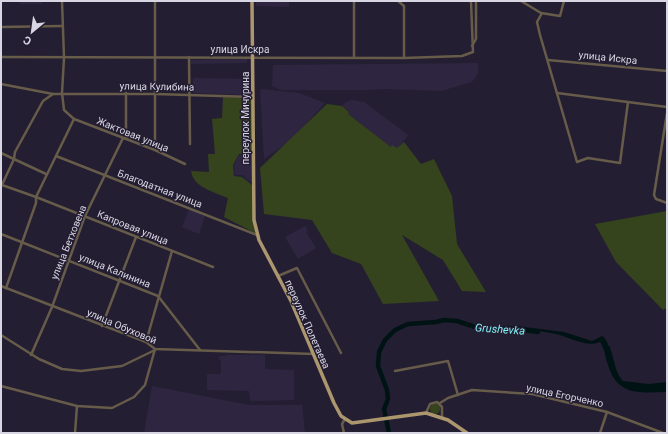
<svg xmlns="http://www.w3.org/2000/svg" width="668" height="434" font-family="Roboto,sans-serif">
  <rect width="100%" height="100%" fill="#241e32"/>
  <g fill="#2e2640">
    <rect x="20" y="1" width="22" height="3"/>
    <polygon points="256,1 289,1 289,7 256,6"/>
    <polygon points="247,59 247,63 191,64 191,60"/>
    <polygon points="478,63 478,73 472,82 441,91 386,89 365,90 281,90 272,86 273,65"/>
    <polygon points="193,78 249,79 249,95 193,93"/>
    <polygon points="260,89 299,93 325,103 291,140 264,159"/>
    <polygon points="352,100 364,102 408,135 397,149 391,147 348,114 349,111 342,106 346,102"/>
    <polygon points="252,153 253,184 242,175 235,175 234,165 239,155"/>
    <polygon points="189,209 205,216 199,234 182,227"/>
    <polygon points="305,226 308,230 306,232 316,248 298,259 285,237"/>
    <polygon points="226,355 265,355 265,369 294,370 294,400 250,401 249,391 207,390 207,374 221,374 221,360 219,359 219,356 226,356"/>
    <polygon points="152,386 249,405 302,405 305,433 144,433"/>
  </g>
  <g fill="#35441c">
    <path d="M223,97l29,1v55l-13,1 -6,11 1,11 8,1 10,8 3,48 -31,-16 4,-19c-14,-6 -35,-11 -37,-27l18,1 -1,-18h7l-3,-35 10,-1z"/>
    <polygon points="327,104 342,106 349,112 348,114 391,147 392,145 397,148 404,142 421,164 434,159 452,196 457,244 486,292 462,291 443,260 402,235 439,301 383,304 361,264 332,253 312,220 264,214 260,168"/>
    <polygon points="667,211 667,308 663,310 616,262 595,224"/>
    <circle cx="435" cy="409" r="5"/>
  </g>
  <path fill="#001314" d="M517,326l47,6 28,9 10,-5c9,4 10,33 21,45l26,3 18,-2v10c-27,1 -50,4 -59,-27 -3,-8 -3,-16 -8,-23 -13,6 -31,-5 -44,-8 -16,-3 -33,-6 -50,-4l2,-2z"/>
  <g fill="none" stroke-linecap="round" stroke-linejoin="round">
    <g stroke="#001314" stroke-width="4.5">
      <polyline points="608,348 613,366"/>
      <polyline points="389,433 384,409 388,399 387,390 378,366 379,352 385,340 395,330 408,324 436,322 444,320 457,321 475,327 493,330 508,328 538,332"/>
    </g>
    <g stroke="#665c49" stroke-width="2.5">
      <polyline points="155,1 155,150"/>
      <polyline points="398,1 404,6 404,58"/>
      <polyline points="521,1 541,13 560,16 564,1"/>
      <polyline points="542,13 537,22 540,35 577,162 588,158 620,163 628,102"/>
      <polyline points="1,27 62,26"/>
      <polyline points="472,46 476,39 476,1"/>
      <polyline points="1,57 404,58 462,56 473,52 471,1"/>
      <polyline points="189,57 190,144"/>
      <polyline points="354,57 354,1"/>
      <polyline points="548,60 667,71"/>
      <polyline points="1,84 53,94"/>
      <polyline points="557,93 667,107"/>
      <polyline points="667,113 654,195 656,199 667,203"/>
      <polyline points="74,119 155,150 185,164"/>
      <polyline points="126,139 126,93"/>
      <polyline points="1,153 46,174"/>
      <polyline points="56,156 257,235"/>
      <polyline points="2,185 36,197 213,267"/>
      <polyline points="1,187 14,159 15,152 43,101 53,94 155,94 253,97"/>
      <polyline points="1,234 158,296 200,350"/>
      <polyline points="278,276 297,268 341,353"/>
      <polyline points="1,286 146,342 155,349 314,354"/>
      <polyline points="6,288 36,203 36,197 74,119 64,110 62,93 64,58 62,1"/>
      <polyline points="102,326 136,237"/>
      <polyline points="1,335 39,359 62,369 81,371 122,366 155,350"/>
      <polyline points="146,342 172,251"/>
      <polyline points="31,355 52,307 85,216 123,138"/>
      <polyline points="395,371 448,361 458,395"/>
      <polyline points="1,386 77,406 112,408 134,397 145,385 155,349"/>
      <polyline points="440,403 448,398 472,390 532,394 607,412 663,433"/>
      <polyline points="426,413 430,404 437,402 442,407 442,417"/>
      <polyline points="75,433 77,406"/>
      <polyline points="344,433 342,424 345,419"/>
      <polyline points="600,433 607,412"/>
    </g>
    <polyline stroke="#ab966e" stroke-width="3.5" points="252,1 254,220 259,240 291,301 334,403 341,416 352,423 426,413 448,420 467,433"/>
  </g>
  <g text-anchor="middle" stroke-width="3" stroke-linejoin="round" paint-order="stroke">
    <g font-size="10" fill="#d9d6e4" stroke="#241e32">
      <text x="240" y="53">улица Искра</text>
      <text transform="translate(608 57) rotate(6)" y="4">улица Искра</text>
      <text transform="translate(157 86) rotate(1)" y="4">улица Кулибина</text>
      <text transform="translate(245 118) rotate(-90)" y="4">переулок Мичурина</text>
      <text transform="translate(133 134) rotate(22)" y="4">Жактовая улица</text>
      <text transform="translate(160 188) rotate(21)" y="4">Благодатная улица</text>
      <text transform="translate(133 227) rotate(22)" y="4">Капровая улица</text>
      <text transform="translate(68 242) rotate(-68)" y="4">улица Бетховена</text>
      <text transform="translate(115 270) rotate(22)" y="4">улица Калинина</text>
      <text transform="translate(308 324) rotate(66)" y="4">переулок Полетаева</text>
      <text transform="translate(122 326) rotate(23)" y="4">улица Обуховой</text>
      <text transform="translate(565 395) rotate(12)" y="4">улица Егорченко</text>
    </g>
    <g font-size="11" font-style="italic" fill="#84f1f6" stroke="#241e32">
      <text transform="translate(500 329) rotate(4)" y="4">Grushevka</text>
    </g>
  </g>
  <rect width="668" height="434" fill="none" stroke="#d9d6e4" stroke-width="4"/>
  <g transform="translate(32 32) rotate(209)" stroke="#241e32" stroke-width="3" paint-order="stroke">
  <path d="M0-3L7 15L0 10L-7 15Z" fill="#d9d6e4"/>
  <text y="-6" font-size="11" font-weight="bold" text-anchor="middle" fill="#d9d6e4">С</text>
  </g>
</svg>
